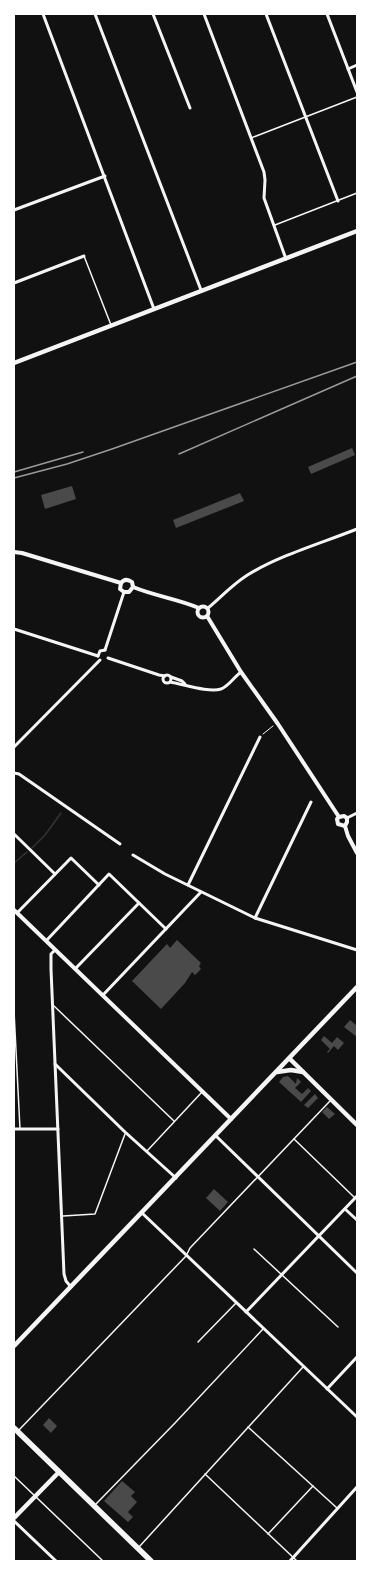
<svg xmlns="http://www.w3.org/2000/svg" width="371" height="1575" font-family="Helvetica,sans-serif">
  <rect width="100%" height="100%" fill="#111"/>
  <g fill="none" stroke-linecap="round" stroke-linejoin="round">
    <g stroke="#333" stroke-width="1.5">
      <polyline points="32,848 45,835 61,813"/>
      <polyline points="14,863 27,852"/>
    </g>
  </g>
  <g fill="#4a4a4a">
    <polygon points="352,448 355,455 311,474 308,467"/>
    <polygon points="72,486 76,499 45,509 41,495"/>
    <polygon points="240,493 244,501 176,528 173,520"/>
    <polygon points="177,940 201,963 199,966 201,969 195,975 192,972 185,983 161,1009 132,981 167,944 170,948"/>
    <polygon points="350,1020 357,1026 357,1037 344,1027"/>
    <polygon points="324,1036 332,1043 337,1037 344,1043 338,1050 334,1046 328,1053 327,1052 330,1049 321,1040"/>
    <polygon points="288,1076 296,1084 297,1078 301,1082 295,1088 302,1094 308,1088 311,1091 301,1102 279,1082 283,1077"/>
    <polygon points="315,1094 318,1098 308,1108 304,1105"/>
    <polygon points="327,1107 335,1114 329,1119 322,1112"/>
    <polygon points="214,1189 228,1202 220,1211 206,1198"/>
    <polygon points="49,1418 57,1426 51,1433 43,1425"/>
    <polygon points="122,1481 135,1492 131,1496 137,1502 128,1512 133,1517 128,1522 104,1501"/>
  </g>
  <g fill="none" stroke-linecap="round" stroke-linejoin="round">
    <polyline stroke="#f5f5f5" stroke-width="1" points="263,734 273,726"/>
    <g stroke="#f5f5f5" stroke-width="1.5">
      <polyline points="251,138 357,97"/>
      <polyline points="275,225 357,193"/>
      <polyline points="84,256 111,325"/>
      <polyline points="54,1006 174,1121"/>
      <polyline points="14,1011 20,1129"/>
      <polyline points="294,1139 354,1197"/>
      <polyline points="147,1151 202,1092"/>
      <polyline points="63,1216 95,1214 125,1134"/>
      <polyline points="254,1249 338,1327"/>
      <polyline points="198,1342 236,1303"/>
      <polyline points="248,1427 337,1508"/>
      <polyline points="18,1431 186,1256 190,1248 330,1101"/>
      <polyline points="205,1474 297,1561"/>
      <polyline points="14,1476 103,1561"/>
      <polyline points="96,1504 175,1423 263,1329"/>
      <polyline points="268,1534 313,1486"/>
      <polyline points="139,1547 303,1367"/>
    </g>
    <g stroke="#f5f5f5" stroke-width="3">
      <polyline points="43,14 154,309"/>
      <polyline points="95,14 201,290"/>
      <polyline points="153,14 190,108"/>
      <polyline points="204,14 264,172 265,180 264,198 286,259"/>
      <polyline points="266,14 338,201"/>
      <polyline points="327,14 357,92"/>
      <polyline points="348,69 357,65"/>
      <polyline points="14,210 105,176"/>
      <polyline points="14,283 84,256"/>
      <path d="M208,608c12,-10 24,-23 38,-32 31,-20 76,-33 111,-47"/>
      <polyline points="14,629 98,656"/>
      <polyline points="105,650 124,592"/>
      <polyline points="98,656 100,651 105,650"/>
      <polyline points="108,658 159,675 165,676"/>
      <circle cx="167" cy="679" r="4"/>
      <polyline points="171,677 182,681 185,684"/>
      <path d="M170,682c13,2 39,11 51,7 8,-3 13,-12 20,-17"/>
      <polyline points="14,747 100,660"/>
      <polyline points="14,773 19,774 120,844"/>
      <polyline points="347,818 357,813"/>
      <polyline points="14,834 55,874"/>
      <polyline points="133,855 165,874 255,918 357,950"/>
      <polyline points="188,885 260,737"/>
      <polyline points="17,913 71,858 99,885"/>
      <polyline points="255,918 311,802"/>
      <polyline points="46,941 109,874 166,929"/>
      <polyline points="55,950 51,954 51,969 64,1274 66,1281 71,1287"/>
      <polyline points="75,969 139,903"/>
      <polyline points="103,995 201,892"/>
      <polyline points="55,1064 125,1132 176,1178"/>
      <polyline points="14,1129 58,1129"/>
      <polyline points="216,1136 357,1273"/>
      <polyline points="345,1209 357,1220"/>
      <polyline points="142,1213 357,1417"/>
      <polyline points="246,1312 357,1196"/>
      <polyline points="327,1389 357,1357"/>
      <polyline points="14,1521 56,1561"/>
      <polyline points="290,1561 357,1487"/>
    </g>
    <g stroke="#f5f5f5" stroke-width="4">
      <polyline points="14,552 22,553 121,583"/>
      <polyline points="121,583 120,589 124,592 129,592 133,587"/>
      <path d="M121,583c3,-4 7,-4 11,-1l1,5"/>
      <path d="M133,587c22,9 45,12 66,21"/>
      <circle cx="203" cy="612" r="5.5"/>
      <polyline points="207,616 241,672 278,724 339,817"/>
      <polyline points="339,817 344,816 347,818 347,822 345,826"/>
      <polyline points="339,817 337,819 338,824 345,826"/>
      <polyline points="345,826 348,836 357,853"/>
      <polyline points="14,910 231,1119"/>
    </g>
    <g stroke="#f5f5f5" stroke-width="4.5">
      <polyline points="14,363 357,231"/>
      <polyline points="290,1059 357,1125"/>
      <polyline points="277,1072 291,1070 303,1072"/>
      <polyline points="14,1346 357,987"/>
      <polyline points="14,1518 59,1472"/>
    </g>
    <polyline stroke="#f5f5f5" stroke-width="5.5" points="14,1428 151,1561"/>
    <g stroke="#9a9a9a" stroke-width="1.5">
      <polyline points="179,454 357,376"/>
      <polyline points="14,472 83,452"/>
      <polyline points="14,478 67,464 112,449 357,362"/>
    </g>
  </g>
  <rect width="371" height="1575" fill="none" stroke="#ffffff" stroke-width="30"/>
</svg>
